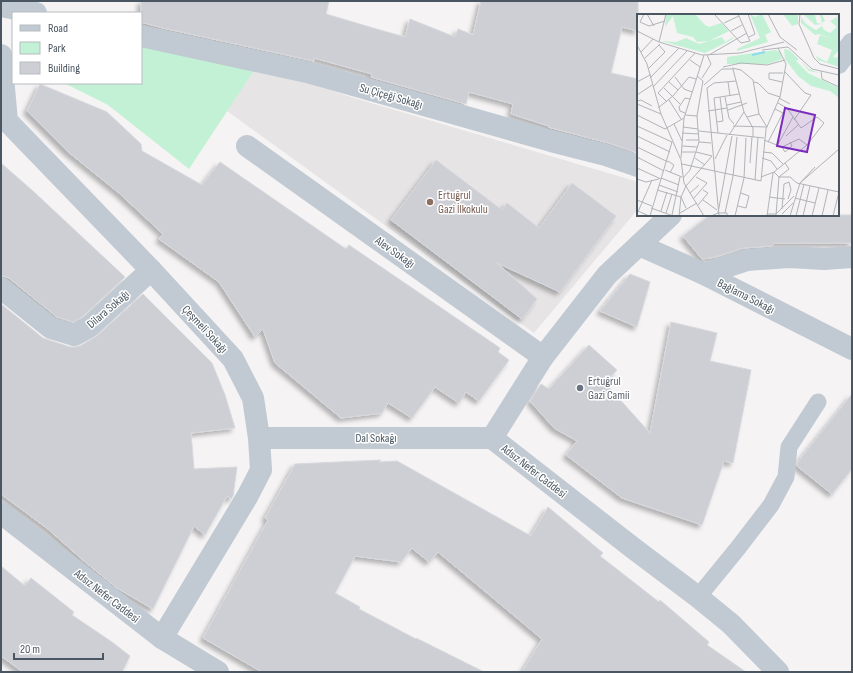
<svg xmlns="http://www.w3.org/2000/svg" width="853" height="673" font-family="'Sofia Sans Condensed',sans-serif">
  <defs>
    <filter id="shadow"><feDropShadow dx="-3.5" dy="3.5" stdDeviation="2" flood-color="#0004"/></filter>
  </defs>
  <rect width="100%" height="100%" fill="#f5f3f3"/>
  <polygon fill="#e6e4e5" points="257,66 351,97 635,181 638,188 638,209 534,333 227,111"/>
  <polygon fill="#c3f1d5" points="141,46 257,66 189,169 108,105 64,83 141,83"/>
  <g fill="#cdcfd5" stroke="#d7d9de" filter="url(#shadow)">
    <polygon points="141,1 329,1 326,14 373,28 405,37 410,19 455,37 458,29 473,35 481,1 638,1 638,31 622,27 611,73 638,79 638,153 609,143 548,127 549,126 511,114 513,104 469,92 466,104 371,77 372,74 314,58 314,61 163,28 141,22"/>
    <polygon points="40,84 107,112 141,144 142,151 202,185 220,162 346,249 349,245 500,348 498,352 509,360 479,401 466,392 459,403 435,387 412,418 388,403 382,413 341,418 275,363 263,329 255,337 219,282 159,239 163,234 119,193 67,151 27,111"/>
    <polygon points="436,160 502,210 507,203 539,228 572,183 616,216 560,292 497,263 537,299 522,319 391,220"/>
    <polygon points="1,163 34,192 125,277 82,317 73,322 57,317 9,278 3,276 1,276"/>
    <polygon points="710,215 852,215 852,243 775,243 772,246 743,248 715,257 702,259 683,236"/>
    <polygon points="630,274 650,282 637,327 600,311"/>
    <polygon points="143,294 212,363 225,395 235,428 191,433 194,469 237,467 233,496 231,499 227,496 205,535 194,526 153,609 117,588 84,561 48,529 1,494 1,304 43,338 70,347 75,347 80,346 97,336"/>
    <polygon points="671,322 717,333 710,361 751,370 733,463 724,461 702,525 622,498 566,455 577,441 554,428 530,401 541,384 549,389 589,345 617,370 605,383 650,433"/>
    <polygon points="852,394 852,469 832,494 797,466 797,463"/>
    <polygon points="381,460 379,462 397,461 531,536 548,507 603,553 600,556 659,602 660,600 709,642 707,645 746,672 522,672 542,639 438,552 429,562 412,548 401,562 355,556 335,593 360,607 359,609 416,639 416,638 484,672 262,672 203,638 268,520 265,518 295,464"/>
    <polygon points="1,566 25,586 31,578 74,612 72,615 112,642 130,656 122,672 23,672 1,656"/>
  </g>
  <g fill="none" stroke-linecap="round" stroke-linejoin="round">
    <polyline stroke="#c1cad2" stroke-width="17" points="698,597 738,548 771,505 786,477 789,447 818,402"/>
    <g stroke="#c1cad2" stroke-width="22">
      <polyline points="1,6 36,13"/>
      <polyline points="141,36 307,72 551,141 606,155 638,166"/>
      <polyline points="1,55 7,121 151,270 233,359 253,398 259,438 261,470 247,497 162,638"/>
      <polyline points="838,63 852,44"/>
      <polyline points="247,146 543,357"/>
      <polyline points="639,245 704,274 852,349"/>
      <polyline points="704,274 747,260 789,257 824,259 852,257"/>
      <polyline points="1,288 51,328 74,335 89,327 151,270"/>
      <polyline points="259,438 492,438"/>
      <polyline points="492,438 633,548 698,597 731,624 778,672"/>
      <polyline points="492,438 543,357 607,275 671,215"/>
      <polyline points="1,513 162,638 218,672"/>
    </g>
  </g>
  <circle fill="#8d6e63" stroke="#fff" stroke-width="1.5" cx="430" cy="202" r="4"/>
  <circle fill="#6b7280" stroke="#fff" stroke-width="1.5" cx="580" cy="388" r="4"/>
  <g text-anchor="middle" stroke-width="3" stroke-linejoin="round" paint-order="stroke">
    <g font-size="12" fill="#4a5661" stroke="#fff">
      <text transform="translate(391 96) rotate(16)" y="4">Su Çiçeği Sokağı</text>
      <text transform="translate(395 252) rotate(35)" y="4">Alev Sokağı</text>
      <text transform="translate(746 296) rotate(27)" y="4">Bağlama Sokağı</text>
      <text transform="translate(108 309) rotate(-41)" y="4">Dilara Sokağı</text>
      <text transform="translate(205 329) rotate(47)" y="4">Çeşmeli Sokağı</text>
      <text x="376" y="442">Dal Sokağı</text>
      <text transform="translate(534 471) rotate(38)" y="4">Adsız Nefer Caddesi</text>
      <text transform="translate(107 596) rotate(38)" y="4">Adsız Nefer Caddesi</text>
    </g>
    <g font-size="12" fill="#785e54" stroke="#fff" text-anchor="start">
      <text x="438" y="199">Ertuğrul<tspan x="438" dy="14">Gazi İlkokulu</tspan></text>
    </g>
    <g font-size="12" fill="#5b616d" stroke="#fff" text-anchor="start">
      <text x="588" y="385">Ertuğrul<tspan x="588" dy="14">Gazi Camii</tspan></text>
    </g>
  </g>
  <g transform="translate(637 14)">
    <rect width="202" height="202" fill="#f5f3f3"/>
    <path d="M29,0h29l10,11 4,2 12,-4 8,8 -20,10 -12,1 -4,-5 -16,-4 -4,-17 -8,11zM113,0l5,3 7,-3 9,18 -6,3 3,7 -31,9v-2l23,-11zM146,0h15v10l-6,2zM166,0h19l3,7 -3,2 -2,-8h-5l2,8 5,1 -7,1zM199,0h1l2,15v21l-6,7 4,1 2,-3v12l-21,-7 -14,-27 12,23 11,6 5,-12 -15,-6 3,-9 17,5 -18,-6 -4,1 -14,-12v-6l5,7 10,6 6,-4 2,4 6,3 7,-6 -7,-6 7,-4zM98,22l-4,4 -26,13 -44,-12 15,1 10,-4 13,6 23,-7 3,5zM147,35l5,1 20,19 10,4 -10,-2 -10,-12 -3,2 12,12 31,15v10l-9,-7 -19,-5 -13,-10 -13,-17zM138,36l5,2 2,7 -14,5h-41v-7z" fill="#c3f1d5"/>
    <path fill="none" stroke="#90daee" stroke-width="2" d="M115,41l13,-3"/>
    <path fill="none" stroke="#b1b4b9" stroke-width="1" d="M7,0l-4,8 9,4 16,-5M10,0l7,12M77,0l27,29 9,-2 -12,-27M111,0l7,20 -6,3M131,0l12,23 17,13M163,0l-1,10 15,34 6,6 19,5M87,9l15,-7M0,17l22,11 43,13 38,-2 44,-11M94,17l11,-6M22,28l7,-28M0,31l10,19 14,50 20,46 3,23 20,33M125,36l26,-3 24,22 27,6M4,38l12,-13M72,41l38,-22M8,44l15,-14M53,46l10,7M86,53l18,-4 26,2 18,-5M95,54l9,2 12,10 6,34 8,13 -34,-1M11,55l17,-17 -6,-7M147,57l21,22 6,2 -17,25M184,57l1,8 17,8M38,63l9,12 8,3M13,64l29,-30M65,64l9,-14 -4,-9M0,68l13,-7M32,68l9,8M91,68l2,14M117,68l4,1 10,10 12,4M145,68l-13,-3v-6h14M67,71l18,-16h11l11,43 9,16v9M16,73l34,-36M27,74l16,16M70,74l12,128M70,74l7,-5 22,-2M0,81l15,-10M88,83l4,21 5,6M77,84l4,35M77,84l25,-4M142,84l11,6M32,86l12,19M0,87l4,-1 11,6M30,88l-9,-9 37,-40M141,89l9,5 14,20M0,90l24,10M90,91l14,-3M21,94l15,-12 16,-19 7,2M91,96l19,-7M71,97l19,-3M48,99l-5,-2 -1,-4 6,-9 5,1M0,101l28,14 19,-11M48,101l12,1M110,103l12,-3M80,108l6,-1 -3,-24M37,110l8,17M0,112l35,16 -22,74M46,113l15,2M62,117l65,7M45,119l17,1M92,121l15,-23M0,122l33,16M149,122l12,-11M49,126h13M127,126l18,7 17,-8 8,6M62,128l12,1M131,128l15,-29 -8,-4M45,132l15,1M140,132l16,-29M0,133l31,15M145,133l3,5 7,-6 -2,-4M45,138h13M59,138l16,4M126,138l9,1 11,11M0,143l27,14M44,144l3,-40 20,-63M58,144l10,7M125,144l9,3 6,8M78,145l12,-24M31,147l6,4 -4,8M113,149l2,-26M45,150l79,17 5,-52 14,-32 6,-33 -8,-16M0,154l24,11M28,156l17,7M137,158l5,5h11l7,6 42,9M124,163l13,-5 33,-27 17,-22 -7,-6 -16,11M24,164l18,7M46,164l7,-8 9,-28 -2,-26 6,-35 -6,-5M0,165l9,3 13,-3M118,166l3,-43M163,169l15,-16M22,171l19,7M20,176l24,7 5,11M53,179l9,-8M132,183l16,2M57,184l13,-15 -11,-6M158,184l20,5M0,186l15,6M66,186l14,10M61,191l10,-12 -5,-3M101,192l8,2 3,-12 -8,-3M14,194l22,8M145,195l2,-25 5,-2 2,8 -3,9M1,197l11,5M24,197l6,-19M29,199l6,-19M43,199l17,-10M81,199l14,-77M88,199l8,-37 4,-39M0,200l15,-34M130,200h9l18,-18M145,200l11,-11M35,201l8,-38M139,201l3,-38 10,-8 -4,-6M42,202l2,-19 5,-11 26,-30M74,202l7,-3h9v3M98,202l9,-38 2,-40M130,202l6,-43M153,202l10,-33 39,-34M159,202l8,-32M166,202l7,-30M175,202l7,-28M185,202l6,-26M196,202l6,-24"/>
    <path fill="#7b2cbf" fill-opacity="0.15" stroke="#7b2cbf" stroke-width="2" d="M148,94l30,7 -8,37 -30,-6z"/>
    <rect width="202" height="202" fill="none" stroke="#4a5661" stroke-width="2"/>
  </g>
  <rect width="853" height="673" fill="none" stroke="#4a5661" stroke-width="4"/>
  <rect x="12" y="12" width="130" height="72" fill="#ffffff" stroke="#b7bbc0"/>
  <rect x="20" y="25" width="20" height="6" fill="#c1cad2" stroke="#b7bbc0"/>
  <text x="48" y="32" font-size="12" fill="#4a5661">Road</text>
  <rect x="20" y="42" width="20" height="12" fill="#c3f1d5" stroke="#b7bbc0"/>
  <text x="48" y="52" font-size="12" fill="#4a5661">Park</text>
  <rect x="20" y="62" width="20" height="12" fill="#cdcfd5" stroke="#b7bbc0"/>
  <text x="48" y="72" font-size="12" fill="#4a5661">Building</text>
  <path d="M14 653v6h89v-6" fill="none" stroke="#4a5661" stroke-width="2"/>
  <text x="20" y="653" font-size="12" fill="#4a5661" stroke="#ffffff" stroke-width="3" paint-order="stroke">20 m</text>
</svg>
